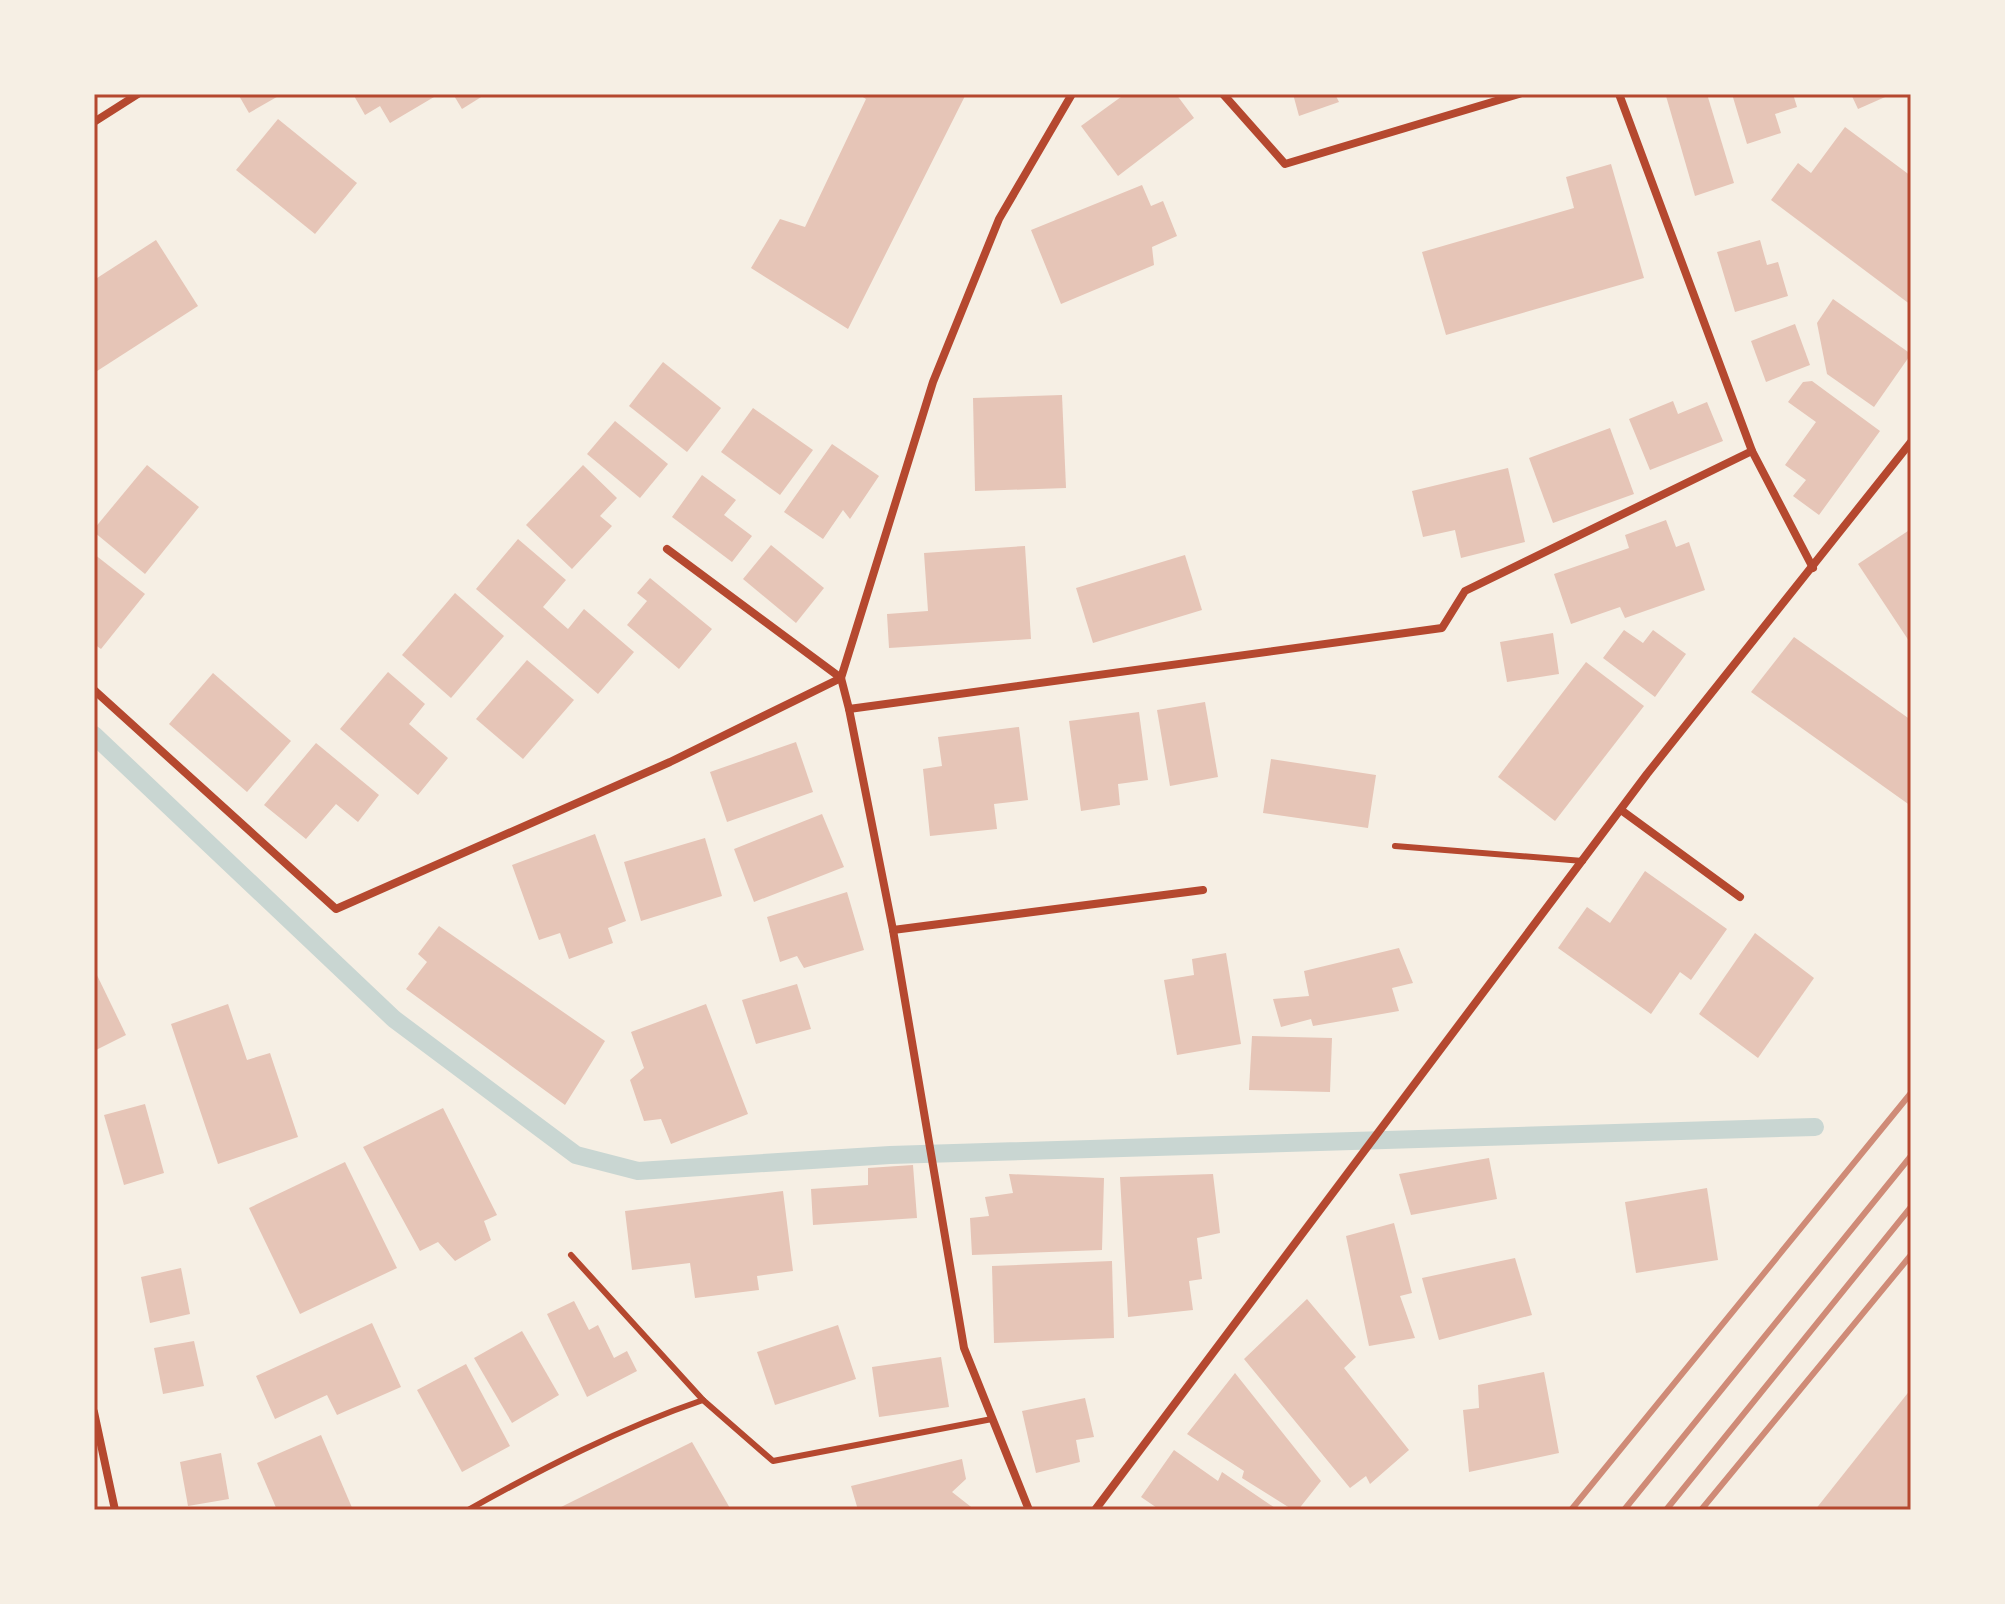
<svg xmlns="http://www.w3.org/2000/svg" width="2005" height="1604" font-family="Mulish,sans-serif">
  <rect width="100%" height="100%" fill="#f6efe4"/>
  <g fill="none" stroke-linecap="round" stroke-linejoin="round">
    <polyline stroke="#c9d6d2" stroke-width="18" points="94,735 394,1019 576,1155 638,1171 890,1155 1815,1127"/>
  </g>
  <g fill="#e6c5b7">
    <polygon points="238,94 282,94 249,113"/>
    <polygon points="353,94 432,94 434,97 390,123 380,106 365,115"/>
    <polygon points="453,94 486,94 462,109"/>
    <polygon points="858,94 966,94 848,329 751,268 780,219 805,227 866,99"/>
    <polygon points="1125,94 1176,94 1194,118 1118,176 1081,126"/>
    <polygon points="1293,94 1335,94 1339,102 1299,116"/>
    <polygon points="1672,94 1707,94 1734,183 1695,196 1666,96"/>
    <polygon points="1732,94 1793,94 1797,107 1775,114 1781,133 1747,144"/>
    <polygon points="1851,94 1892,94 1858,109"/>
    <polygon points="278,119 357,183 315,234 236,170"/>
    <polygon points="1845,127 1911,176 1911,305 1771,200 1798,163 1811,173"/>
    <polygon points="1611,164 1644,278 1446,335 1422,252 1574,208 1566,177"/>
    <polygon points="1142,185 1151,206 1163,201 1177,236 1152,247 1154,265 1061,304 1031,230"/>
    <polygon points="156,240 198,306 94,373 94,280"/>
    <polygon points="1760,240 1767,265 1778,262 1788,296 1735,312 1717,252"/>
    <polygon points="1833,299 1911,354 1874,407 1827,374 1817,323"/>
    <polygon points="1795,324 1810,365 1766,382 1751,341"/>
    <polygon points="663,362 721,408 687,452 629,406"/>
    <polygon points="1812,381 1880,431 1819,515 1793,496 1806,480 1785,465 1816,422 1788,402 1803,382"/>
    <polygon points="1062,395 1066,488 975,491 973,398"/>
    <polygon points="1673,401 1678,414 1707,402 1723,441 1650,470 1629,419"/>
    <polygon points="753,408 813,450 780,495 721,452"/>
    <polygon points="615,421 668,464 640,498 587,454"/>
    <polygon points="1610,428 1634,494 1553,523 1529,458"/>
    <polygon points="832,444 879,476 850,519 843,510 823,539 784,512"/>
    <polygon points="147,465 199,507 145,574 94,532 94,529"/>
    <polygon points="583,465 617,498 600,516 612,526 572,569 526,525"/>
    <polygon points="1508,468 1525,542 1461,558 1455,530 1423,537 1412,491"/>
    <polygon points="702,475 736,500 724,515 752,536 732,562 672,517"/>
    <polygon points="1666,520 1676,547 1689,542 1705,590 1625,618 1620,607 1571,624 1554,574 1629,548 1625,535"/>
    <polygon points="1911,529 1911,644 1858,564"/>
    <polygon points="518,539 566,580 543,607 568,629 584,609 634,652 598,694 476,589"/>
    <polygon points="771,545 824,588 796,623 743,579"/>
    <polygon points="1025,546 1031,639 889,648 887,614 928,611 924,553"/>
    <polygon points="94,554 145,594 101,649 94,644"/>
    <polygon points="1185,555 1202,610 1093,643 1076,588"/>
    <polygon points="650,578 712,629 679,669 627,625 647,601 637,593"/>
    <polygon points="455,593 504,636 451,698 402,655"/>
    <polygon points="1624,630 1643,643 1653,630 1686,654 1655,697 1603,658"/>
    <polygon points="1553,633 1559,674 1507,682 1500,642"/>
    <polygon points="1794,637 1911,720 1911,806 1751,692"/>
    <polygon points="527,660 574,700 523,759 476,719"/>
    <polygon points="1586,662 1644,706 1555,821 1498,777"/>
    <polygon points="388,672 425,704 409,724 448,758 418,795 340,729"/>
    <polygon points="213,673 291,741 247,792 169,724"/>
    <polygon points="1205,702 1218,777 1170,786 1157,710"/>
    <polygon points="1139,712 1148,780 1118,784 1120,805 1081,811 1069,721"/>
    <polygon points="1019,727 1028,800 994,804 997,829 930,836 923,769 942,766 938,737"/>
    <polygon points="796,742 813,792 727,822 710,772"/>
    <polygon points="316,743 379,795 358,822 336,804 306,839 264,805"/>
    <polygon points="1271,759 1376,775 1368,828 1263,813"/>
    <polygon points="822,814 844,867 754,902 734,849"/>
    <polygon points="595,834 626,921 608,928 613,943 569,959 560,933 539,940 512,865"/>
    <polygon points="705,838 722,896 641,921 624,862"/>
    <polygon points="1645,871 1727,929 1691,980 1680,972 1651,1014 1558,948 1587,907 1610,923"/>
    <polygon points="847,892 864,950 804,968 797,956 780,962 767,917"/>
    <polygon points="439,926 605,1041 565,1105 406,989 427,962 418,954"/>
    <polygon points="1755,933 1814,978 1758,1058 1699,1014"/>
    <polygon points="1399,948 1413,983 1392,988 1399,1011 1313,1026 1311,1019 1281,1027 1273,999 1309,996 1304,971"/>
    <polygon points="1226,953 1241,1044 1177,1055 1164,980 1194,975 1192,959"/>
    <polygon points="94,969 126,1035 94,1051"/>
    <polygon points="797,984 811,1029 756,1044 742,1000"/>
    <polygon points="228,1004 247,1060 270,1053 298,1137 218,1164 171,1024"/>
    <polygon points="706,1004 748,1114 671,1144 661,1119 644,1121 630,1080 644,1068 631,1032"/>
    <polygon points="1252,1036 1332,1038 1330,1092 1249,1090"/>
    <polygon points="145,1104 164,1173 124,1185 104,1115"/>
    <polygon points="443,1108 497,1215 484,1221 491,1240 455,1261 438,1242 420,1251 363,1147"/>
    <polygon points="1489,1158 1497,1199 1411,1215 1399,1174"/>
    <polygon points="345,1162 397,1268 300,1314 249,1208"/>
    <polygon points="913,1165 917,1218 813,1225 811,1189 868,1185 868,1168"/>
    <polygon points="1009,1174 1104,1178 1102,1250 972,1255 970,1218 989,1216 985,1197 1013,1193"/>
    <polygon points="1213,1174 1220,1233 1197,1238 1202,1279 1189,1281 1193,1310 1128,1317 1120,1177"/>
    <polygon points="1707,1188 1718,1260 1636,1273 1625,1202"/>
    <polygon points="783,1191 793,1271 757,1276 759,1290 695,1298 690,1263 632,1270 625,1211"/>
    <polygon points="1394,1223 1412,1293 1400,1296 1415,1338 1369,1346 1346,1236"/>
    <polygon points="1515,1258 1532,1315 1439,1340 1422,1278"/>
    <polygon points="1112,1261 1114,1338 994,1343 992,1266"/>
    <polygon points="181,1268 190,1314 150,1323 141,1277"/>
    <polygon points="1307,1299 1356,1357 1344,1368 1409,1450 1370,1484 1366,1476 1350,1488 1244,1359"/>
    <polygon points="574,1301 589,1330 598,1325 614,1358 627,1351 637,1371 587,1397 547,1314"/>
    <polygon points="372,1323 401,1387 337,1415 327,1395 275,1419 256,1376"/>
    <polygon points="838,1325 856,1379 775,1405 757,1352"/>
    <polygon points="522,1331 559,1395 512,1423 474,1358"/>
    <polygon points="194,1341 204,1386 163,1394 154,1348"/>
    <polygon points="941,1357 949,1407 879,1417 872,1367"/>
    <polygon points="466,1364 510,1446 462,1472 417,1390"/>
    <polygon points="1544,1372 1559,1453 1469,1472 1463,1410 1479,1408 1478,1385"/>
    <polygon points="1235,1373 1321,1481 1298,1510 1293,1510 1242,1478 1244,1471 1187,1434"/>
    <polygon points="1911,1389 1911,1510 1815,1510"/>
    <polygon points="1085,1398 1094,1437 1076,1440 1080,1462 1036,1473 1022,1411"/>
    <polygon points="321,1435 353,1510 277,1510 257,1463"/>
    <polygon points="692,1442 731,1510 555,1510"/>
    <polygon points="1174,1450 1218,1481 1222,1472 1278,1510 1160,1510 1141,1497"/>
    <polygon points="221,1453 229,1499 188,1506 180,1462"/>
    <polygon points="962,1459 966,1479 952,1492 975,1510 858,1510 851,1486"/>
  </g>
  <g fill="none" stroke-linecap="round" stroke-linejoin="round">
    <g stroke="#b5482f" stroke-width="6">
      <polyline points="1395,846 1583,861"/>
      <polyline points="571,1255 703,1400"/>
      <path d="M468,1510c75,-42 153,-82 235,-110l70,61 219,-42"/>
    </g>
    <g stroke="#b5482f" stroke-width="8">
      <polyline points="1223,94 1285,164 1519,94"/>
      <polyline points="1619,94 1752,451 1813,568"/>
      <polyline points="94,122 138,94"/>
      <polyline points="94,690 336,909 670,762 841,678 667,549"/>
      <polyline points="849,709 1442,628 1465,591 1752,451"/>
      <polyline points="1621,810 1740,897"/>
      <polyline points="893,930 1203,890"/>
      <polyline points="94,1412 115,1510"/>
      <polyline points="1029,1510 964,1348 893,930 849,709 841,678 933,382 999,219 1072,94"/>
      <polyline points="1095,1510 1647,774 1911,442"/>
    </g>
    <g stroke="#cf8b77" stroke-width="6">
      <polyline points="1571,1510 1911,1093"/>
      <polyline points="1624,1510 1911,1156"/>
      <polyline points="1666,1510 1911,1207"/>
      <polyline points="1701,1510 1911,1255"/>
    </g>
  </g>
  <rect width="2005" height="1604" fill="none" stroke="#f6efe4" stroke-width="192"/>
  <rect x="96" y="96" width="1813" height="1412" fill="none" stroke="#b5482f" stroke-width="3"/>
</svg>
